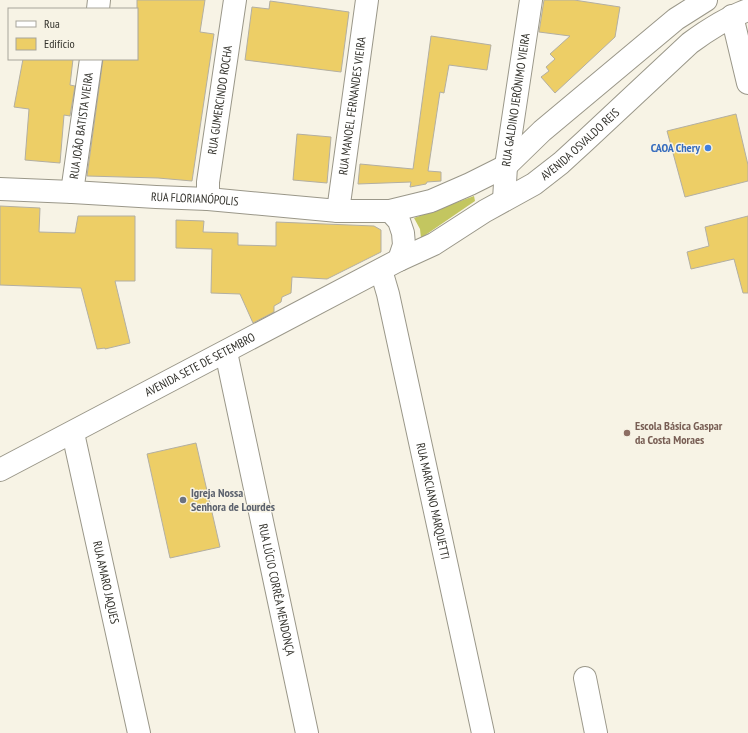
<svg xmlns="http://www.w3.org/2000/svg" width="748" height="733" font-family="'PT Sans Narrow',sans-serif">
  <rect width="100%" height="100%" fill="#f7f3e5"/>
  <polygon fill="#c3c660" points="474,196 475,201 421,238 420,229 414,218"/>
  <g fill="#edce66" stroke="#b3afa2">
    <polygon points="137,0 205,0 200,32 214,34 192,181 158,178 87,176 103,59 137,59"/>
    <polygon points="544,0 574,0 620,7 615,37 555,93 541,77 549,71 546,67 555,59 550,54 570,36 539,32"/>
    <polygon points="270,1 349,12 341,72 245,60 252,7 269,9"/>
    <polygon points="431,36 491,45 487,70 449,65 444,93 440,92 428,171 441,172 441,181 427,182 426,184 410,187 411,182 358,184 360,164 413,169"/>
    <polygon points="23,59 73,59 70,85 75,86 70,116 64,115 60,163 25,160 29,109 14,107"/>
    <polygon points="736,114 748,165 748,181 685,197 667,131"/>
    <polygon points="297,134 331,137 327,183 293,180"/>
    <polygon points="0,206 40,208 39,232 75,233 78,216 135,216 135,281 115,281 130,343 105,349 105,348 97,349 81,288 0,285"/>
    <polygon points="748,216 748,293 743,293 734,259 691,269 687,252 709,246 705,227"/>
    <polygon points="176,220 204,221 203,232 238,233 238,245 276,246 276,222 374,226 381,230 381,252 327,279 292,277 291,293 282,297 281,302 274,306 274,312 253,323 240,294 211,293 212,249 176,248"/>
    <polygon points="196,443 220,547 170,558 147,454"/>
  </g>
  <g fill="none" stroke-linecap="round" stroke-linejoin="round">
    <g stroke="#9a9789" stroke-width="24">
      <g id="minor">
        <polyline points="98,9 99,0"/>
        <polyline points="732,16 748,83"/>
        <path id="s1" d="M72,192l19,-133"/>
        <path id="s2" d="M208,199v-17l27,-182"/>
        <path id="s3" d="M504,200l2,-34 25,-166"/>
        <path id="s4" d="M338,211l29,-211"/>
        <path id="s5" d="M381,270l7,24 95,439"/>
        <path id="s6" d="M226,352l81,381"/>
        <path id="s7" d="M73,433l66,300"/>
        <polyline points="585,678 596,733"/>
      </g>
    </g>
    <g stroke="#9a9789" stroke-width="24">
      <g id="major">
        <path id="s8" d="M0,189l72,3 84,5 52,2 130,12h52l41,-10 39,-17 36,-18 36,-35 134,-112 30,-19"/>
        <polyline points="390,211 399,221 403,233 404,245 399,260"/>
        <path id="s9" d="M0,470l399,-210 35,-16 51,-33 49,-27 27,-21 24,-22 105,-98c19,-14 36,-25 58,-33"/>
      </g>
    </g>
    <use href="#minor" stroke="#fff" stroke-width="22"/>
    <use href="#major" stroke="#fff" stroke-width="22"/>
  </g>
  <circle fill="#3f7fe0" stroke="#f7f3e5" stroke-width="1.5" cx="708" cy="148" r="4"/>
  <circle fill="#8d6e63" stroke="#f7f3e5" stroke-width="1.5" cx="627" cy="433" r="4"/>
  <circle fill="#6b7280" stroke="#f7f3e5" stroke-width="1.5" cx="183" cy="500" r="4"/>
  <g text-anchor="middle" stroke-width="3" stroke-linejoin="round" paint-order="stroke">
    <g font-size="12" fill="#32312b" stroke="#f7f3e5">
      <text dy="4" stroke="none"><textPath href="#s2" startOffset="100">RUA GUMERCINDO ROCHA</textPath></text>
      <text dy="4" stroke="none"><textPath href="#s3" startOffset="101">RUA GALDINO JERÔNIMO VIEIRA</textPath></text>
      <text dy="4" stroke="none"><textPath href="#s4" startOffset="106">RUA MANOEL FERNANDES VIEIRA</textPath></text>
      <text dy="4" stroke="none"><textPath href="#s1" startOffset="67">RUA JOÃO BATISTA VIEIRA</textPath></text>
      <text dy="4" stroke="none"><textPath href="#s9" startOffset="667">AVENIDA OSVALDO REIS</textPath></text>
      <text dy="4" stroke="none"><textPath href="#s8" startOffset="195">RUA FLORIANÓPOLIS</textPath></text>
      <text dy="4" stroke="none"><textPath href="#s9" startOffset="226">AVENIDA SETE DE SETEMBRO</textPath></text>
      <text dy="4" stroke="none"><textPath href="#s5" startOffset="237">RUA MARCIANO MARQUETTI</textPath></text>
      <text dy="4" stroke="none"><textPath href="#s7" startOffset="153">RUA AMARO JAQUES</textPath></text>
      <text dy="4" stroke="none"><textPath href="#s6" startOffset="243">RUA LÚCIO CORRÊA MENDONÇA</textPath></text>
    </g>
    <g font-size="12" font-weight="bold" fill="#366cbe" stroke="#f7f3e5" text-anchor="end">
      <text x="700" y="152">CAOA Chery</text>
    </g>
    <g font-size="12" font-weight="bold" fill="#785e54" stroke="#f7f3e5" text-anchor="start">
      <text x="635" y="430">Escola Básica Gaspar<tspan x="635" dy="14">da Costa Moraes</tspan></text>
    </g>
    <g font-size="12" font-weight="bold" fill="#5b616d" stroke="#f7f3e5" text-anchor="start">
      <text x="191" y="497">Igreja Nossa<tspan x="191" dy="14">Senhora de Lourdes</tspan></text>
    </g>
  </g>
  <rect x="8" y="8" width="130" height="52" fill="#f7f3e5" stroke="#a8a59b"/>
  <rect x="16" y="21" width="20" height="6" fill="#ffffff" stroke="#a8a59b"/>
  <text x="44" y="28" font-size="12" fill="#32312b">Rua</text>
  <rect x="16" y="38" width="20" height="12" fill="#edce66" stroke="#a8a59b"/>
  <text x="44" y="48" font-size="12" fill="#32312b">Edifício</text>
</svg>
